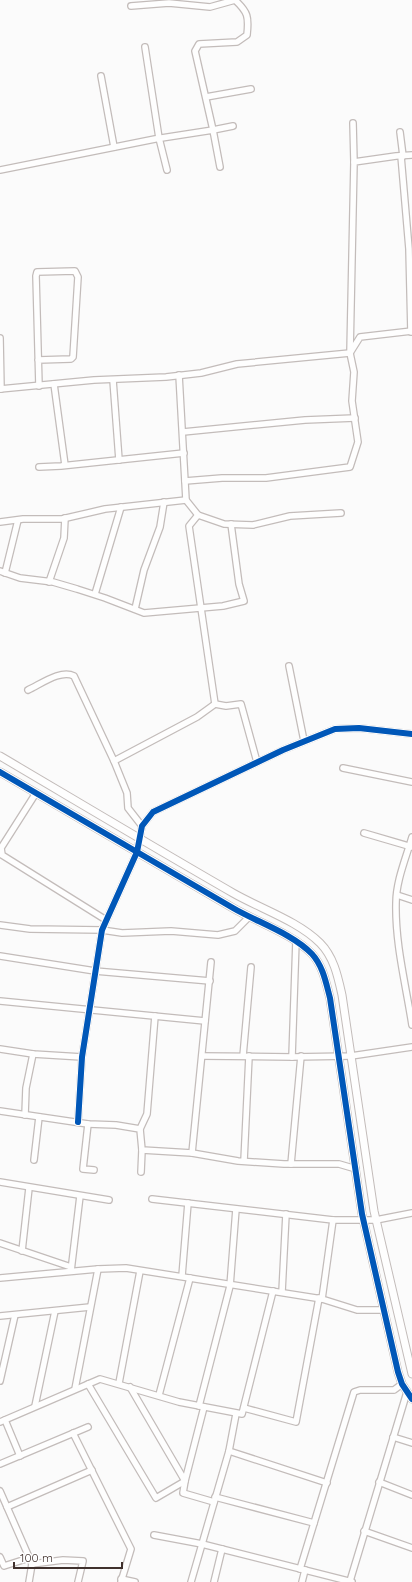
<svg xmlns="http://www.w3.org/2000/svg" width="412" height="1582" font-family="Quicksand,sans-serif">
  <rect width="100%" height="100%" fill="#fbfbfb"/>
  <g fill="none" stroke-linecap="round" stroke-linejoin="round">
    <g stroke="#c3bcba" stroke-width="8">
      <g id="minor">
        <polyline points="131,6 169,3 210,7 235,0"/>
        <polyline points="145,47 159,138 167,170"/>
        <polyline points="101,76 114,147"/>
        <polyline points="206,97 251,89"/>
        <polyline points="353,123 354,162"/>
        <path d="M233,126l-20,4 -18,-79 4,-7 38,-2 10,-7c2,-18 1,-23 -12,-35"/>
        <polyline points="400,132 403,156"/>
        <polyline points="401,156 409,249 411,332"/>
        <polyline points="0,170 155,139 213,130 220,167"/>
        <polyline points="0,338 1,389"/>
        <polyline points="38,360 71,359 73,357 78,277 75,271 37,272 36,276 39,386"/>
        <polyline points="179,375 186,500 198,515 224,524 253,525 290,516 341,513"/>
        <polyline points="113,380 119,460"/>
        <polyline points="54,384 65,465"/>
        <polyline points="0,389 94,380 166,377 201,373 237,364 350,353 360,337 412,331"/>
        <polyline points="183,432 305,420 355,418"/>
        <polyline points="39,467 61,466 184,453"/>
        <polyline points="185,481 222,478 266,478 350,467 358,442 352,401 354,372 350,353 354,162 396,156 412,155"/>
        <polyline points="198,515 189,526 215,704"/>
        <polyline points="0,522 23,519 62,519 105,509 186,500"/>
        <polyline points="0,571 20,578 53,582 77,589 105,598 144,613 223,606 244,601 239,584 231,524"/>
        <polyline points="5,573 18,520"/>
        <polyline points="49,582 64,538 65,518"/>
        <polyline points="95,594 121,507"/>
        <polyline points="135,609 144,570 160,527 164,502"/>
        <polyline points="289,666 304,741"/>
        <path d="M28,690c13,-6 33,-21 46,-14l40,85 13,32 1,15 14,18"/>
        <polyline points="215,704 226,706 241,704 257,762"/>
        <polyline points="114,761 197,717 215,704"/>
        <polyline points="343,768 412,782"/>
        <polyline points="36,793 1,848 2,855 106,920"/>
        <polyline points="364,833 412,847"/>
        <path d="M412,837c-6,21 -16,44 -16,66 -1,41 10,82 16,122"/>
        <polyline points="397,895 412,900"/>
        <polyline points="0,925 30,929 102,930 122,933 171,931 218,935 235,931 249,917"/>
        <polyline points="0,956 95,971 210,981"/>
        <polyline points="0,1001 205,1021"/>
        <polyline points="0,1049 33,1054 82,1057"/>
        <polyline points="202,1056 292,1057 351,1056 412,1047"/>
        <polyline points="243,1056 251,967"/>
        <polyline points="292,1057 296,941"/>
        <polyline points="0,1111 88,1124 116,1125 140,1129 142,1150 192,1153 238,1161 284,1164 339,1164 356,1169"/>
        <polyline points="25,1115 26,1088 33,1054"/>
        <polyline points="78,1122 82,1057 102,930 137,852 142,826 153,812 283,750 335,729 359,728 412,734"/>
        <polyline points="88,1124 83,1169 94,1170"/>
        <polyline points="140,1129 147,1114 155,1016"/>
        <polyline points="192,1153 211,962"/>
        <polyline points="34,1160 39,1117"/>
        <polyline points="244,1161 249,1056"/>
        <polyline points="291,1164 301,1056"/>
        <polyline points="141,1172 142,1150"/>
        <polyline points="0,1182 109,1200"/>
        <polyline points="152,1199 333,1220 376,1220 412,1213"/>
        <polyline points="0,1243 71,1267"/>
        <polyline points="22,1251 29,1188"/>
        <polyline points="71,1271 80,1196"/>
        <polyline points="182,1276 188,1203"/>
        <polyline points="0,1278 98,1269 126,1268 322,1299 357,1310 384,1310"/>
        <polyline points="282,1292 286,1214"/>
        <polyline points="322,1299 333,1220"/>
        <polyline points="0,1316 90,1307"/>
        <polyline points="0,1381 15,1315"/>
        <polyline points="119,1383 140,1271"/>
        <polyline points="88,1384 156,1498 185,1481 204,1407"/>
        <polyline points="130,1387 185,1481 183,1493 214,1502"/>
        <polyline points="75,1389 98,1269"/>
        <polyline points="159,1395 190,1278"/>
        <polyline points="35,1406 55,1311"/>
        <polyline points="199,1406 230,1286 236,1209"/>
        <polyline points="244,1408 296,1422 319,1298"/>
        <polyline points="5,1420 20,1456"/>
        <polyline points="0,1422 100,1379 179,1402 242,1414 273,1291"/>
        <polyline points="73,1433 131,1549 121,1582"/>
        <polyline points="393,1437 412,1443"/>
        <polyline points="229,1451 327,1483"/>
        <polyline points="0,1464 88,1427"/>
        <polyline points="379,1482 412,1495"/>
        <polyline points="0,1491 32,1564 63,1560 83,1561 78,1582"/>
        <polyline points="215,1497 314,1523"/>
        <polyline points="7,1507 92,1470"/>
        <polyline points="364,1531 412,1548"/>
        <polyline points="154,1535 202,1544 352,1582"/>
        <polyline points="0,1557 4,1566 29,1558"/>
        <polyline points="300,1569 354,1392 360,1390 394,1390 402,1384"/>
        <polyline points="121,1579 135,1582"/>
        <polyline points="350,1581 407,1392"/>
        <polyline points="29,1582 32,1564"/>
        <polyline points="191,1582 229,1451 236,1414"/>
        <polyline points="214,1582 222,1549"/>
        <polyline points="302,1582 305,1570"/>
      </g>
    </g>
    <g stroke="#c3bcba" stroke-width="9">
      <g id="tertiary">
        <path d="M0,756c78,46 155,92 233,137 28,16 65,28 87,50 14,14 18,34 22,52l32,216 38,163"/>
        <path d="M0,772c78,45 155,91 233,136 24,14 60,26 79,46 11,12 14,29 18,44l32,216 36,158 4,12 10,15"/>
      </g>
    </g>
    <use href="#minor" stroke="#fefefe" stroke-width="5.5"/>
    <use href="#tertiary" stroke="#fefefe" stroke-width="7"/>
    <g stroke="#fff" stroke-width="8">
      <g id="cycleway">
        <path d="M0,772c78,45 155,91 233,136 24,14 60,26 79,46 11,12 14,29 18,44l32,216 36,158 4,12 10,15"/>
        <polyline points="78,1122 82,1057 102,930 137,852 142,826 153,812 283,750 335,729 359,728 412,734"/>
      </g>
    </g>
    <use href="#cycleway" stroke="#0057b8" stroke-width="6"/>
  </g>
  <path d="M14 1562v6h108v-6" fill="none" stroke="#40312d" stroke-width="2"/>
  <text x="20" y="1562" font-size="12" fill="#40312d" stroke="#ffffff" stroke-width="3" paint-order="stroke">100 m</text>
</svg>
